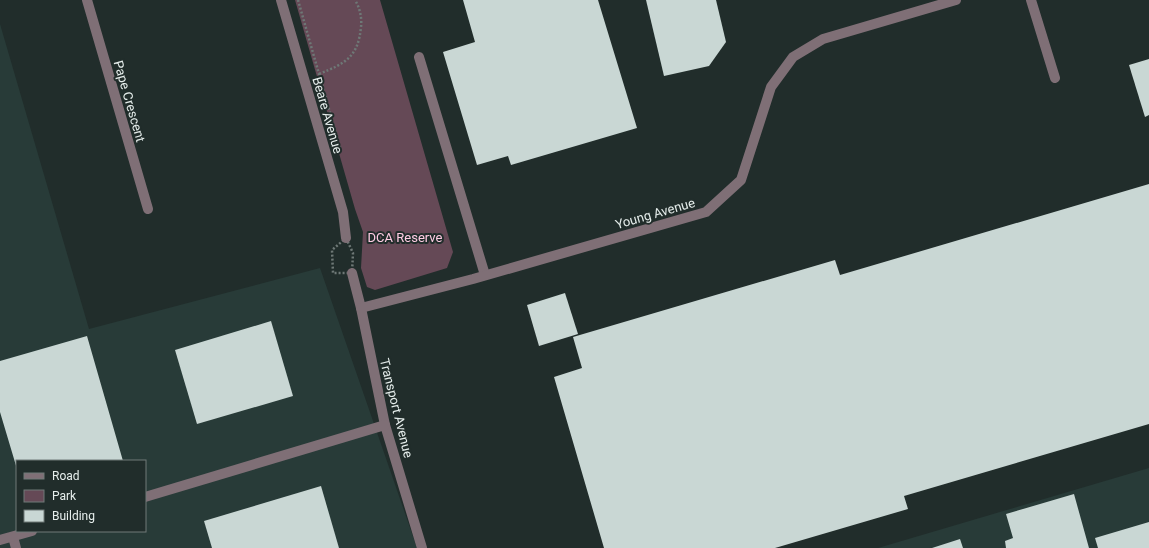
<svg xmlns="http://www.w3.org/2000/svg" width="1149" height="548" font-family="Roboto,sans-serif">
  <rect width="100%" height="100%" fill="#212d2b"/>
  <g fill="#283b38" fill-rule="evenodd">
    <path d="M0,24l89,305 231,-61 97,280h-417zM17,461h128v70h-128z"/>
    <polygon points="1149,468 1149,548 878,548"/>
  </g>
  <polygon fill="#654956" points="295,0 380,0 453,252 447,268 375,290 367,287 361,268 363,232 355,209"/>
  <g fill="#c9d7d4">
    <polygon points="463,0 598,0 637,128 511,165 508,156 477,165 443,52 475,42"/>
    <polygon points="646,0 716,0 726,42 709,66 664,76"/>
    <polygon points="1149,59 1149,115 1145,117 1129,65"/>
    <polygon points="1149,184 1149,424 904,496 908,509 775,548 604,548 554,377 582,368 573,337 835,260 840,275"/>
    <polygon points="565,293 578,334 539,346 527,305"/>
    <polygon points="271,321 293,396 197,424 175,350"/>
    <polygon points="87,336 123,461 17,461 17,469 0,412 0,361"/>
    <polygon points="321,486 339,548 212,548 204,521"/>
    <polygon points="1074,494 1089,548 1006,548 1005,541 1013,538 1006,514"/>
    <polygon points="1149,522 1149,548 1098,548 1095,538"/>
    <polygon points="960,539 963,548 932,548"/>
  </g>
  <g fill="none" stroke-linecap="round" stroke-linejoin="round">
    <g stroke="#6e7876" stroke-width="2.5" stroke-dasharray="2 2" stroke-linecap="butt">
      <polyline points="298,0 340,148"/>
      <path d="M319,74c27,-11 39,-17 42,-47 1,-9 -1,-19 -6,-27"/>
      <polygon points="346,238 353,253 352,273 333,273 332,250"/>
    </g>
    <g stroke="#7f6f76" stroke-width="10">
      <polyline points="87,0 148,209"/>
      <polyline points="281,0 343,212 346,238"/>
      <polyline points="1031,0 1055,78"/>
      <polyline points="419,57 485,275"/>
      <polyline points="352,273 361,308 385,425 422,548"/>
      <polyline points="361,308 473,279 706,212 741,180 771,87 793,57 823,39 956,0"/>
      <polyline points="145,497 385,425"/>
      <polyline points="13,537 16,548"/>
      <polyline points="0,540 32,531"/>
    </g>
  </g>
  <g text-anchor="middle" stroke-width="4" stroke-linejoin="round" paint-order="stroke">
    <g font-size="13" fill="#e6eeec" stroke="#212d2b">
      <text transform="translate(130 101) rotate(74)" y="5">Pape Crescent</text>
      <text transform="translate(328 115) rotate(74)" y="5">Beare Avenue</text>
      <text transform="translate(655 213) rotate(-16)" y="5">Young Avenue</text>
      <text transform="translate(397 408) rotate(76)" y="5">Transport Avenue</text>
    </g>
    <g font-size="13" fill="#ffcce4" stroke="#212d2b">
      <text x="405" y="242">DCA Reserve</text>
    </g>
  </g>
  <rect x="16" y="460" width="130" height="72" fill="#212d2b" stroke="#707a78"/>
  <rect x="24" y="473" width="20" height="6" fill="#7f6f76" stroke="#707a78"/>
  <text x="52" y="480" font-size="12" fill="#e6eeec">Road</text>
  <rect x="24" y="490" width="20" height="12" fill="#654956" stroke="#707a78"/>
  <text x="52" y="500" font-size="12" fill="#e6eeec">Park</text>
  <rect x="24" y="510" width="20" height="12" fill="#c9d7d4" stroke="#707a78"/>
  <text x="52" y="520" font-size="12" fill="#e6eeec">Building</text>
</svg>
